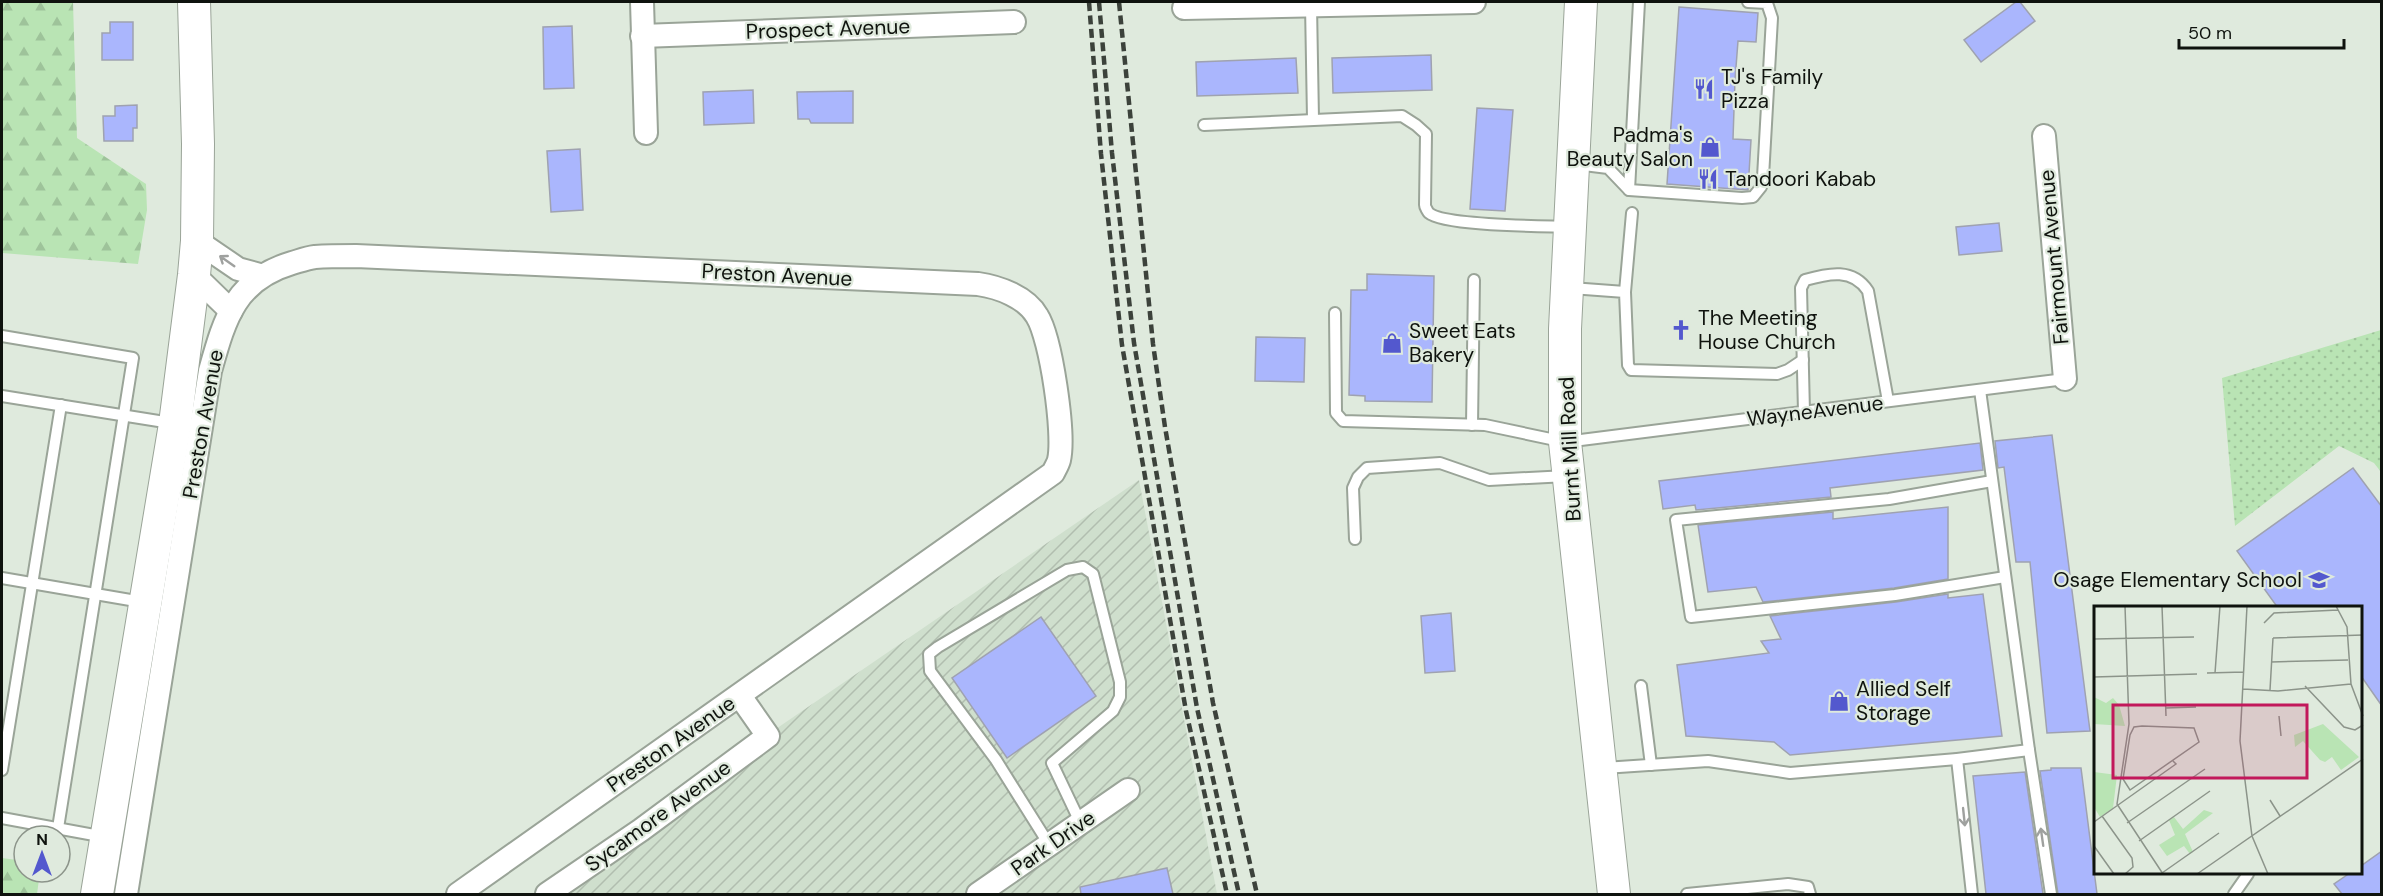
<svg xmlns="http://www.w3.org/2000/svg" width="2383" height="896" font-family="'DM Sans',sans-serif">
  <defs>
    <pattern id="industrial-furrows" width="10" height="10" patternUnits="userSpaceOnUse" patternTransform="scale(1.5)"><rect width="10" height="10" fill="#cfdfcd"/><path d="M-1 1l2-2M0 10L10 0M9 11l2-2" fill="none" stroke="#b1beaf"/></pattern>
    <pattern id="forest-firs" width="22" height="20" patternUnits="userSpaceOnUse" patternTransform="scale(1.5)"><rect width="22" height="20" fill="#b9e4b4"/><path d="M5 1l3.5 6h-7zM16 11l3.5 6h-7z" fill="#9ec39a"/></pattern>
    <pattern id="park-dots" width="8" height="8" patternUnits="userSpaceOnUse" patternTransform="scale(1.5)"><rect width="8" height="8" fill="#b9e4b4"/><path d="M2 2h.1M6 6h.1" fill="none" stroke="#9ec39a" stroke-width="1.8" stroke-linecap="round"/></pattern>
  </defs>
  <rect width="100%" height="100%" fill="#dfeadd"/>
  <polygon fill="url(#industrial-furrows)" points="1139,480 1217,894 535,894"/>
  <g fill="url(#forest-firs)">
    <polygon points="2,2 73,2 77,138 146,184 147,210 138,264 2,253"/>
    <polygon points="2,858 24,861 24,872 40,872 37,894 2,894"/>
  </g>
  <polygon fill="url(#park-dots)" points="2381,330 2381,472 2374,463 2339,446 2235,526 2222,378"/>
  <g fill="#aab6fd" stroke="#9fa2b0" stroke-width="1.5">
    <polygon points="2016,2 2020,2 2035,21 1981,62 1964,40"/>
    <polygon points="1679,7 1758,13 1756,42 1738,41 1735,80 1733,139 1751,140 1748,190 1667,184"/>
    <polygon points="110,22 133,22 133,60 102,60 102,33 110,33"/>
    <polygon points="572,26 574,88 544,89 543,27"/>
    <polygon points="1431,55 1432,90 1333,93 1332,58"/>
    <polygon points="1296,58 1298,93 1197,96 1196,62"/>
    <polygon points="753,90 754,123 704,125 703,92"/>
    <polygon points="853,91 853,123 811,123 809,119 798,119 797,92"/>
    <polygon points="137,105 137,128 133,128 133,141 104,141 103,116 115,116 115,106"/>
    <polygon points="1477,108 1513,110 1505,211 1470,209"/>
    <polygon points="580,149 583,210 551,212 547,151"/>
    <polygon points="1999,223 2002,251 1959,255 1956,227"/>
    <polygon points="1367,274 1434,276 1432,402 1365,401 1365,396 1349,395 1351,290 1367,290"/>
    <polygon points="1256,337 1305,338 1304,382 1255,381"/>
    <polygon points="2052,435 2090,731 2047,733 2030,562 2016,562 2004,467 1998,468 1995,441"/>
    <polygon points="1980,443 1983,470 1830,488 1831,497 1696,510 1695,505 1663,509 1659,481"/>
    <polygon points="2353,468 2382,507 2382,706 2361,676 2361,608 2278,608 2237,551"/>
    <polygon points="1948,507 1948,579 1894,588 1763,602 1756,587 1708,592 1698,525 1833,512 1833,519"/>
    <polygon points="1948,594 1948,598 1983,594 2002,736 1790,755 1774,742 1686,736 1677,665 1769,653 1761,641 1781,639 1770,616 1896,602"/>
    <polygon points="1451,613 1455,671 1425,673 1421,616"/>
    <polygon points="1041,617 1096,696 1007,758 952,678"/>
    <polygon points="2051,768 2081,768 2097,894 2058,894 2040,771 2051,770"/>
    <polygon points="2025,772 2043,894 1986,894 1973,776"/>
    <polygon points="2382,851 2382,894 2342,894 2334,884 2350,873 2361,873 2361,866"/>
    <polygon points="1167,868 1173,894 1081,894 1080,887"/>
  </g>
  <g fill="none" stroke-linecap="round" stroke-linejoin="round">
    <g stroke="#9aa498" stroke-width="14">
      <g id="lane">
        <polyline points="1311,5 1313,119"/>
        <path d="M1204,125l198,-9 14,9 10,9 -1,71c0,2 3,7 4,8 15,13 116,13 140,14"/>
        <polyline points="1576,164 1608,168 1629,190 1742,198 1753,197 1761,187 1763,177 1772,18 1767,3 1748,2"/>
        <polyline points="1629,190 1639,2"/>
        <polyline points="1571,288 1625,292 1628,365 1631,370 1777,374 1788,370 1803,360"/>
        <polyline points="1625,292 1632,213"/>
        <polyline points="1335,313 1336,413 1343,421 1485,425 1565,442 2065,379"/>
        <polyline points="2,336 133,358 58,828"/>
        <polyline points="2,396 171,423"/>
        <path d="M1804,412l-3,-124 4,-8c24,-7 48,-12 63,11l20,110"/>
        <polyline points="1472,425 1474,280"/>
        <polyline points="1992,481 1889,499 1676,520 1691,617 1895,595 2005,577"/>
        <polyline points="1355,539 1353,488 1358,477 1367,468 1440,463 1489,480 1567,476"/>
        <polyline points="2,578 142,602"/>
        <polyline points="1641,686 1651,765"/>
        <polyline points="2029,750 2051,894"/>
        <polyline points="1957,759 1972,894"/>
        <polyline points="1604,768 1708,761 1790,773 1957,759 2029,750 1980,390"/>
        <polyline points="2,770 61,405"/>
        <polyline points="2,818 105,837"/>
        <polyline points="1050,846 996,760 930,671 929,654 938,647 1067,570 1083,567 1093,574 1120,682 1120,697 1113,711 1052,763 1081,824"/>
        <polyline points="1687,894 1788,884 1808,887 1810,894"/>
        <polyline points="2234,894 2248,874"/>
      </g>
    </g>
    <g stroke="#9aa498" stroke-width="26">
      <g id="street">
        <polyline points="642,2 646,133"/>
        <polyline points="1184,8 1474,2"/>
        <polyline points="642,36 1014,22"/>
        <polyline points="2044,136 2065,379"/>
        <polyline points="197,241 238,269 260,275"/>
        <polyline points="194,275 231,311"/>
        <path d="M126,894l84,-523c15,-53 25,-91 82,-108 7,-2 15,-5 23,-6 13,-1 28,-1 41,-1l622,28c21,3 48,13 59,32 14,22 28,118 22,144 -1,4 -4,9 -6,13l-595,421"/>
        <polyline points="547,894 641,830 768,736 740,696"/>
        <polyline points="978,894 1128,790"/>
      </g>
    </g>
    <g stroke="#9aa498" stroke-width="34">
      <g id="secondary">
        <polyline points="1581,2 1565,329 1565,442 1614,894"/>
        <polyline points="97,894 175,424 194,275 197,241 198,144 194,2"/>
      </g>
    </g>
    <use href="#lane" stroke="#fff" stroke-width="10"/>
    <use href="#street" stroke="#fff" stroke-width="22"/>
    <use href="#secondary" stroke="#fff" stroke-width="32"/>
    <g stroke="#3c423b" stroke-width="4.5" stroke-dasharray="9 4.5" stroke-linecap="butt">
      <polyline points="1089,2 1101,154 1122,345 1186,711 1227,894"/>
      <polyline points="1099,2 1112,153 1134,343 1197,708 1239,894"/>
      <polyline points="1119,2 1153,344 1165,427 1213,703 1257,894"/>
    </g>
  </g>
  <defs><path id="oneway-shaft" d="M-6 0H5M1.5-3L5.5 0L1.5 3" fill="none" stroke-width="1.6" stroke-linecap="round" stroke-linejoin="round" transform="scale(1.5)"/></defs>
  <g stroke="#9fa19f">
    <use href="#oneway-shaft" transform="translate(227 261) rotate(-145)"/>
    <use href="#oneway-shaft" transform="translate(1964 817) rotate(84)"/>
    <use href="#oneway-shaft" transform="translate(2042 837) rotate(-98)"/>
  </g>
  <defs>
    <g id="restaurant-bare" transform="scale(1.62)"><path d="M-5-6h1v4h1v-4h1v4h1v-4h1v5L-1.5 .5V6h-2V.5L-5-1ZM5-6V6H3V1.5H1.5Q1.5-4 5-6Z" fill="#5358ce" stroke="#dfeadd" stroke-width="2.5" paint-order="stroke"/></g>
    <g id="shop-bare" transform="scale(1.62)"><path d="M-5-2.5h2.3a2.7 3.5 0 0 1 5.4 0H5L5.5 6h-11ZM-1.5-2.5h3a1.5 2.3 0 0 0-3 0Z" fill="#5358ce" stroke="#dfeadd" stroke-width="2.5" paint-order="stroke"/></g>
    <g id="church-bare" transform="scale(1.62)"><path d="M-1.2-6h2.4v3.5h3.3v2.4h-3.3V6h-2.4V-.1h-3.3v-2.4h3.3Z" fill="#5358ce" stroke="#dfeadd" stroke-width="2.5" paint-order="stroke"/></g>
    <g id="school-bare" transform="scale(1.62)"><path d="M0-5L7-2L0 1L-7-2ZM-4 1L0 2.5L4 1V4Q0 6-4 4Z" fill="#5358ce" stroke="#dfeadd" stroke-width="2.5" paint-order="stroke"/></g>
  </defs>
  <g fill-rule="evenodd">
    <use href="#restaurant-bare" x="1704" y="89"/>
    <use href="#shop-bare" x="1710" y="147"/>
    <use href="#restaurant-bare" x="1708" y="179"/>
    <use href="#church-bare" x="1681" y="330"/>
    <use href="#shop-bare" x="1392" y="343"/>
    <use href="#school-bare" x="2319" y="580"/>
    <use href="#shop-bare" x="1839" y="701"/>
  </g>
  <g text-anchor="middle" stroke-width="4.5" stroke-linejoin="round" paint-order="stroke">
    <g font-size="21" fill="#0f130e" stroke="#dfeadd">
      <text transform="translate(828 29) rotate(-2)" y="7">Prospect Avenue</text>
      <text transform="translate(2054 257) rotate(-95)" y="7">Fairmount Avenue</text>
      <text transform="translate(777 275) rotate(3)" y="7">Preston Avenue</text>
      <text transform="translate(1815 411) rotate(-7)" y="7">WayneAvenue</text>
      <text transform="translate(203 424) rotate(-80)" y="7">Preston Avenue</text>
      <text transform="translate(1570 449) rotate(-93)" y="7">Burnt Mill Road</text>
      <text transform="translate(671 744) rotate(-35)" y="7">Preston Avenue</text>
      <text transform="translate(658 816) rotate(-36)" y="7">Sycamore Avenue</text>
      <text transform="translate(1053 843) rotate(-35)" y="7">Park Drive</text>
    </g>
    <g font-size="21" fill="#0f130e" stroke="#dfeadd" text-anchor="start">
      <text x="1721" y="84">TJ's Family<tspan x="1721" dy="24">Pizza</tspan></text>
      <text x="1693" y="142" text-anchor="end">Padma's<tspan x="1693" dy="24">Beauty Salon</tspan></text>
      <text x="1725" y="186">Tandoori Kabab</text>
      <text x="1698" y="325">The Meeting<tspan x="1698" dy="24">House Church</tspan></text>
      <text x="1409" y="338">Sweet Eats<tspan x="1409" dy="24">Bakery</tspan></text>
      <text x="2302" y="587" text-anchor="end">Osage Elementary School</text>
      <text x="1856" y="696">Allied Self<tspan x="1856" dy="24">Storage</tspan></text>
    </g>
  </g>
  <g transform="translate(2094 606)">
    <rect width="268" height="268" fill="#dfeadd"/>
    <path d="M0,91l12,6 7,-5 6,7 6,21 -31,-2zM0,166l23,3 -4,33 -13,9 -6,-10zM110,204l9,3 -28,21 8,18 -3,2 -6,-8 -17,10 -8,-11 16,-10 -6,-15 5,-3 9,12z" fill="#b9e4b4"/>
    <path d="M229,118l36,33 -18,13 -9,-13 -7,5 -5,-2 -17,-19 -8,6 -1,-12z" fill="#b9e4b4"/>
    <path fill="none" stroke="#8c948a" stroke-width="1.5" d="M31,0l4,118 -12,80 46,70M68,0l4,110M153,0l-7,135 12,95 16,38M242,0l11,21 4,57 12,32M170,17l10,-10 64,-3M179,32l90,-3M0,33l100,-2M177,56l77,-2M113,67l37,-1M121,67l5,-67M0,71l103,-3M211,80l39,41 11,3 8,-5M149,83l35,2 73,-7M176,84l3,-52M115,99h33M71,102l31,-1M185,110l2,20M48,120l52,2 5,14 -69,48 -7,-11 7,-44 4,-8zM176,194l10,16M8,210l30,42 1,9 -8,7M0,216l82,-58 -3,-3M33,217l78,-54M45,235l71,-50M0,240l20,28M68,267l57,-40M103,268l166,-115"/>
    <path fill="#c2185b" fill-opacity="0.15" stroke="#c2185b" stroke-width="3" d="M19,99h194v73h-194z"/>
    <rect width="268" height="268" fill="none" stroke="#0f130e" stroke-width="3"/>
  </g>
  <rect width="2383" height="896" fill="none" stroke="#0f130e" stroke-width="6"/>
  <g transform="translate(42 854)"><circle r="28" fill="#dfeadd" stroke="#8c948a" stroke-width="1.5"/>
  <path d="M0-4.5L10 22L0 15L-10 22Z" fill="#5358ce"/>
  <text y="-9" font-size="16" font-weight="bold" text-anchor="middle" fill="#0f130e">N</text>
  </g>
  <path d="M2179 39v9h165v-9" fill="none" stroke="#0f130e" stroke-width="3"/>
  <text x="2188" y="39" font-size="18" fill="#0f130e" stroke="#dfeadd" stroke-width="4.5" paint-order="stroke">50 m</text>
</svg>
